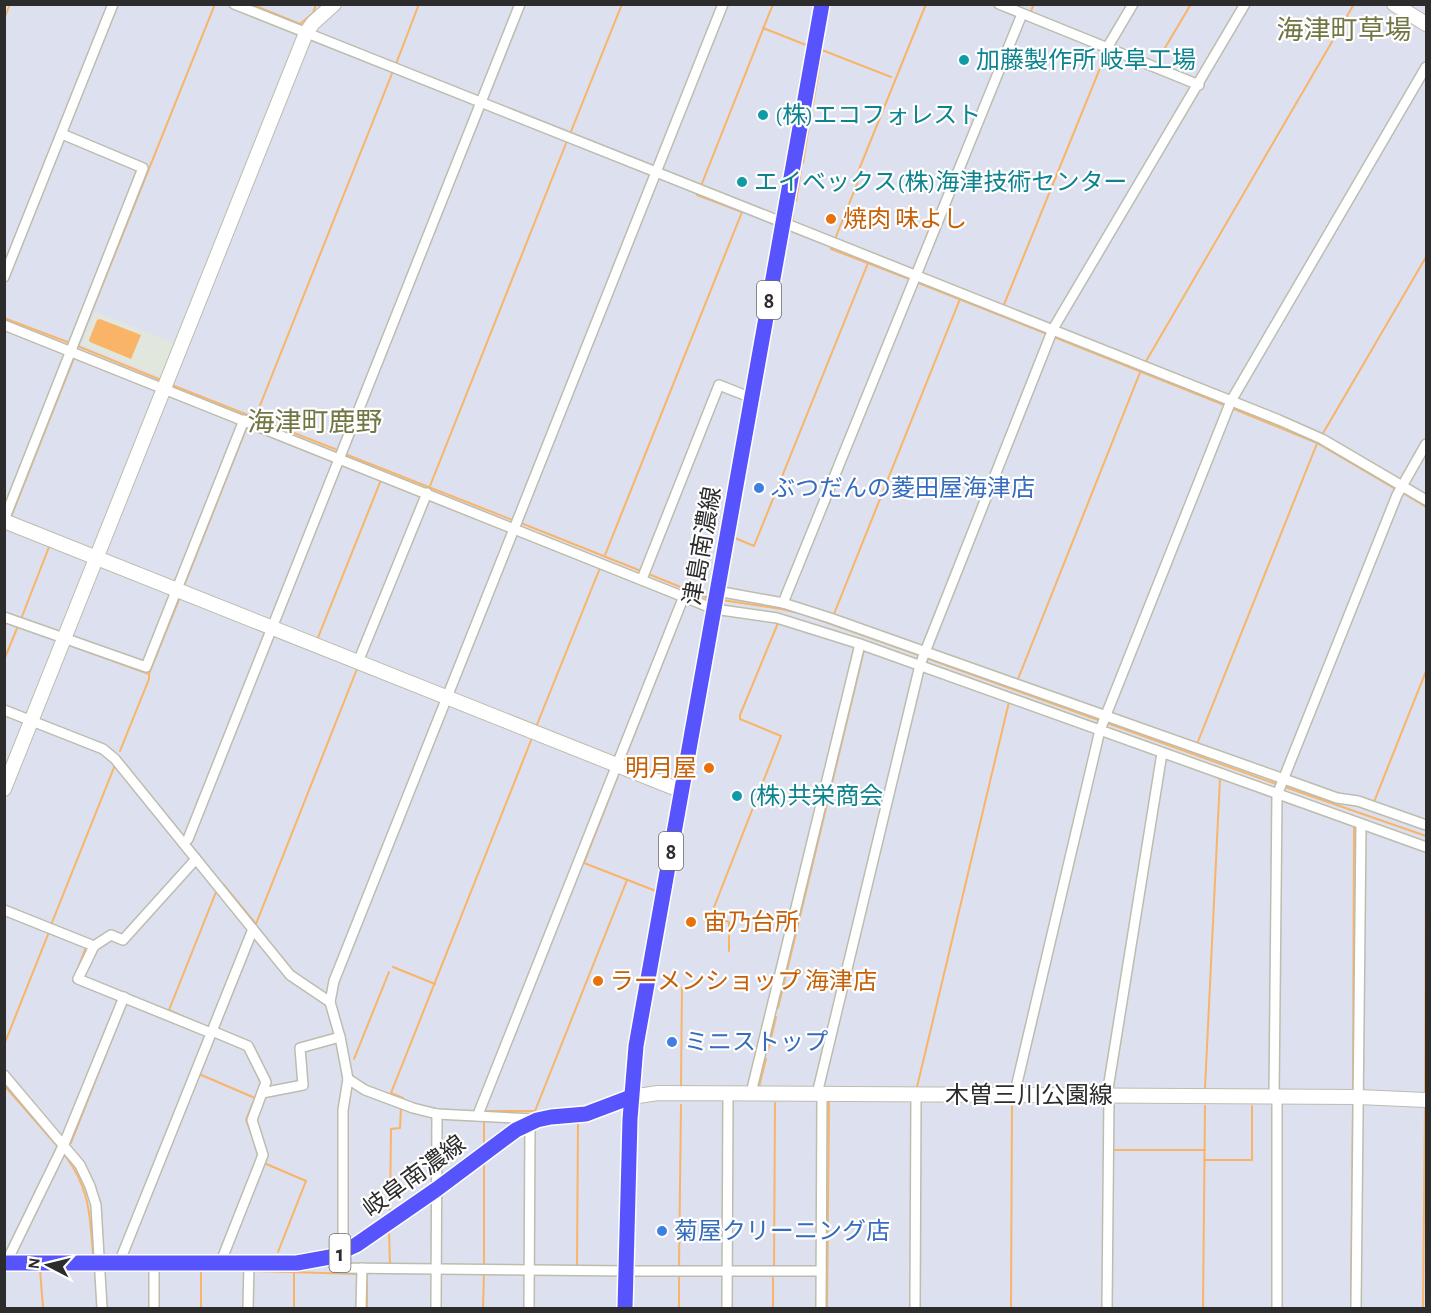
<svg xmlns="http://www.w3.org/2000/svg" width="1431" height="1313" font-family="'Alegreya Sans','Noto Sans JP',sans-serif">
  <rect width="100%" height="100%" fill="#dde0ef"/>
  <polygon fill="#e2e7de" points="95,312 177,344 164,378 82,345"/>
  <polygon fill="#f9b467" points="100,319 141,335 131,359 90,342 89,340 97,320"/>
  <g fill="none" stroke-linecap="round" stroke-linejoin="round">
    <g stroke="#f9b467" stroke-width="2">
      <polyline points="251,4 300,24 313,13 316,4"/>
      <polyline points="1030,13 1034,4"/>
      <polyline points="4,19 10,4"/>
      <polyline points="763,28 806,45"/>
      <polyline points="1112,47 1114,46 1134,54"/>
      <polyline points="822,50 891,77"/>
      <polyline points="1156,63 1191,4"/>
      <polyline points="396,64 419,4"/>
      <polyline points="813,104 821,57"/>
      <polyline points="570,134 622,4"/>
      <polyline points="803,163 810,118"/>
      <polyline points="701,186 773,4"/>
      <polyline points="796,201 801,170"/>
      <polyline points="792,222 793,214"/>
      <polyline points="835,239 861,174 858,172 926,4"/>
      <polyline points="832,247 831,249 909,279"/>
      <polyline points="916,282 1047,334"/>
      <polyline points="1003,307 1107,51"/>
      <polyline points="4,318 70,343"/>
      <polyline points="1054,337 1224,405"/>
      <polyline points="75,345 161,380"/>
      <polyline points="78,346 215,4"/>
      <polyline points="1145,363 1354,4"/>
      <polyline points="172,385 340,451"/>
      <polyline points="1234,409 1317,443 1397,490"/>
      <polyline points="255,418 393,71"/>
      <polyline points="1322,435 1426,257"/>
      <polyline points="345,454 515,521"/>
      <polyline points="430,486 567,141"/>
      <polyline points="1403,493 1426,507"/>
      <polyline points="11,517 74,358"/>
      <polyline points="521,523 641,571"/>
      <polyline points="735,538 754,546 868,263"/>
      <polyline points="605,555 742,212 697,195"/>
      <polyline points="646,573 710,599"/>
      <polyline points="184,586 248,424"/>
      <polyline points="722,600 781,609 803,614 921,656"/>
      <polyline points="834,614 960,299"/>
      <polyline points="21,619 49,547"/>
      <polyline points="317,640 381,480"/>
      <polyline points="72,646 149,674 180,597"/>
      <polyline points="926,658 1101,721"/>
      <polyline points="4,660 18,626"/>
      <polyline points="1018,679 1141,370"/>
      <polyline points="1107,723 1279,785"/>
      <polyline points="536,727 600,568"/>
      <polyline points="1197,744 1318,441"/>
      <polyline points="120,751 149,679 149,674"/>
      <polyline points="623,763 687,601"/>
      <polyline points="619,773 584,863 656,891 659,875"/>
      <polyline points="676,779 706,610"/>
      <polyline points="1285,787 1426,836"/>
      <polyline points="1374,802 1426,671"/>
      <polyline points="662,855 672,803"/>
      <polyline points="223,884 256,924 357,669"/>
      <polyline points="51,925 115,765"/>
      <polyline points="729,951 729,922 711,915 781,736 740,719 740,715 778,623"/>
      <polyline points="393,967 435,984"/>
      <polyline points="76,982 73,981 86,947 84,946"/>
      <polyline points="778,1008 864,650"/>
      <polyline points="209,1028 169,1010 216,892"/>
      <polyline points="4,1045 49,932 51,933"/>
      <polyline points="768,1051 776,1017"/>
      <polyline points="354,1059 389,972"/>
      <polyline points="199,1074 255,1098 246,1120 251,1133"/>
      <polyline points="4,1085 59,1148"/>
      <polyline points="681,1087 682,987"/>
      <polyline points="759,1087 766,1059"/>
      <polyline points="917,1087 1009,702"/>
      <polyline points="1205,1088 1220,778"/>
      <polyline points="1353,1092 1354,828"/>
      <polyline points="1425,1094 1426,853"/>
      <polyline points="402,1099 403,1098 391,1093 532,738"/>
      <polyline points="486,1111 535,1111 627,880"/>
      <polyline points="71,1143 126,1003"/>
      <polyline points="484,1144 484,1121"/>
      <polyline points="1112,1150 1205,1150"/>
      <path d="M64,1154c26,34 26,61 29,101"/>
      <polyline points="1204,1160 1252,1160 1252,1106"/>
      <polyline points="264,1163 306,1181 278,1252"/>
      <polyline points="390,1210 391,1129 400,1128 401,1108"/>
      <polyline points="389,1230 390,1265"/>
      <polyline points="484,1265 484,1163"/>
      <polyline points="577,1266 578,1120"/>
      <polyline points="679,1267 681,1105"/>
      <polyline points="774,1268 775,1103"/>
      <polyline points="40,1269 43,1308"/>
      <polyline points="105,1271 150,1271"/>
      <polyline points="160,1271 243,1271"/>
      <polyline points="253,1271 357,1274"/>
      <polyline points="790,1275 817,1276"/>
      <polyline points="201,1308 201,1272"/>
      <polyline points="294,1308 294,1272"/>
      <polyline points="367,1308 367,1274 371,1272"/>
      <polyline points="483,1308 484,1273"/>
      <polyline points="679,1308 679,1274"/>
      <polyline points="773,1308 773,1274"/>
      <polyline points="827,1308 829,1102"/>
      <polyline points="1011,1308 1012,1102"/>
      <polyline points="1203,1308 1205,1106"/>
      <polyline points="1351,1308 1353,1105"/>
      <polyline points="1423,1308 1425,1107"/>
    </g>
    <g stroke="#bcbdad" stroke-width="12">
      <g id="street">
        <polyline points="234,4 1279,420 1322,439 1426,500"/>
        <polyline points="999,4 1199,85"/>
        <polyline points="1107,48 1133,4"/>
        <polyline points="4,277 113,4"/>
        <polyline points="4,325 714,609 777,618 860,644 1426,847"/>
        <polyline points="4,520 143,168 62,134"/>
        <polyline points="642,579 719,385 752,398"/>
        <polyline points="717,591 783,603 830,618 1284,779 1337,798 1358,801 1426,825"/>
        <polyline points="783,603 1022,14"/>
        <polyline points="4,617 146,667 244,420"/>
        <polyline points="358,662 427,493"/>
        <polyline points="4,710 103,749 115,759 290,975 330,1002"/>
        <polyline points="183,843 188,839 520,4"/>
        <polyline points="4,910 94,946 78,979 211,1033"/>
        <polyline points="94,946 111,935 123,940 196,859"/>
        <polyline points="212,1031 248,1046 266,1082 252,1120 263,1155 220,1264"/>
        <polyline points="4,1075 80,1165 90,1186 96,1205 102,1308"/>
        <polyline points="348,1079 365,1090 413,1108 437,1114 533,1119"/>
        <polyline points="262,1093 303,1085 300,1048 340,1037"/>
        <polyline points="751,1093 860,644"/>
        <polyline points="817,1094 920,665 925,652 1053,329 1245,4"/>
        <polyline points="1107,1095 1162,753"/>
        <polyline points="1014,1096 1100,730 1231,401 1426,67"/>
        <polyline points="1274,1097 1277,795 1397,495 1426,444"/>
        <polyline points="479,1116 479,1112 684,596"/>
        <polyline points="343,1252 343,1110 348,1079 340,1037 330,1002 334,981 723,4"/>
        <path d="M330,1257c2,8 5,10 12,11l284,3h195"/>
        <polyline points="6,1263 64,1144 124,997"/>
        <polyline points="119,1263 253,929"/>
        <polyline points="154,1308 154,1263"/>
        <polyline points="248,1308 249,1264"/>
        <polyline points="361,1308 362,1268"/>
        <polyline points="436,1308 437,1114"/>
        <polyline points="529,1308 530,1122"/>
        <polyline points="727,1308 728,1093"/>
        <polyline points="821,1308 822,1094"/>
        <polyline points="915,1308 916,1095"/>
        <polyline points="1107,1308 1109,1095"/>
        <polyline points="1277,1308 1277,1097"/>
        <polyline points="1356,1308 1361,824"/>
      </g>
    </g>
    <g stroke="#bcbdad" stroke-width="16">
      <g id="secondary">
        <polyline points="1394,4 1426,24"/>
        <polyline points="4,521 682,791"/>
        <polyline points="4,789 306,33 313,23 334,4"/>
        <polyline points="631,1097 658,1093 1358,1097 1426,1100"/>
      </g>
    </g>
    <g stroke="#fff" stroke-width="18">
      <g id="primary">
        <polyline points="4,1263 297,1263 330,1257 356,1245 437,1189 516,1130 537,1120 551,1117 586,1114 631,1097"/>
        <polyline points="625,1308 630,1119 636,1046 822,4"/>
      </g>
    </g>
    <use href="#street" stroke="#fff" stroke-width="9"/>
    <use href="#secondary" stroke="#fff" stroke-width="14"/>
    <use href="#primary" stroke="#5854fd" stroke-width="15"/>
  </g>
  <g fill="#0f9aa8" stroke="#fff" stroke-width="2">
    <circle cx="964" cy="60" r="6"/>
    <circle cx="763" cy="115" r="6"/>
    <circle cx="742" cy="182" r="6"/>
    <circle cx="737" cy="796" r="6"/>
  </g>
  <g fill="#e8710a" stroke="#fff" stroke-width="2">
    <circle cx="831" cy="219" r="6"/>
    <circle cx="709" cy="768" r="6"/>
    <circle cx="691" cy="922" r="6"/>
    <circle cx="598" cy="981" r="6"/>
  </g>
  <g fill="#3f7fe0" stroke="#fff" stroke-width="2">
    <circle cx="759" cy="488" r="6"/>
    <circle cx="672" cy="1042" r="6"/>
    <circle cx="662" cy="1231" r="6"/>
  </g>
  <g text-anchor="middle" stroke-width="4.5" stroke-linejoin="round" paint-order="stroke">
    <g fill="#fff" stroke="#6b6b6b" stroke-width="1.5">
      <rect x="757" y="281" width="24" height="38" rx="4.5"/>
      <rect x="659" y="832" width="24" height="38" rx="4.5"/>
      <rect x="329.5" y="1234" width="21" height="38" rx="4.5"/>
    </g>
    <g font-size="22" font-weight="bold" fill="#2c2c2c">
      <text x="769" y="308">8</text>
      <text x="671" y="859">8</text>
      <text x="340" y="1261">1</text>
    </g>
    <g font-size="24" fill="#0d838f" stroke="#fff" text-anchor="start">
      <text x="976" y="68">加藤製作所 岐阜工場</text>
      <text x="775" y="123">(株)エコフォレスト</text>
      <text x="754" y="190">エイベックス(株)海津技術センター</text>
      <text x="749" y="804">(株)共栄商会</text>
    </g>
    <g font-size="24" fill="#c56008" stroke="#fff" text-anchor="start">
      <text x="843" y="227">焼肉 味よし</text>
      <text x="697" y="776" text-anchor="end">明月屋</text>
      <text x="703" y="930">宙乃台所</text>
      <text x="610" y="989">ラーメンショップ 海津店</text>
    </g>
    <g font-size="24" fill="#366cbe" stroke="#fff" text-anchor="start">
      <text x="771" y="496">ぶつだんの菱田屋海津店</text>
      <text x="684" y="1050">ミニストップ</text>
      <text x="674" y="1239">菊屋クリーニング店</text>
    </g>
    <g font-size="24" fill="#2c2c2c" stroke="#fff">
      <text transform="translate(702 546) rotate(-80)" y="8">津島南濃線</text>
      <text x="1029" y="1103">木曽三川公園線</text>
      <text transform="translate(414 1176) rotate(-36)" y="8">岐阜南濃線</text>
    </g>
    <g font-size="27" fill="#717642" stroke="#fff">
      <text x="1344" y="39">海津町草場</text>
      <text x="315" y="431">海津町鹿野</text>
    </g>
  </g>
  <rect width="1431" height="1313" fill="none" stroke="#2c2c2c" stroke-width="12"/>
  <g transform="translate(48 1265) rotate(277)" stroke="#ffffff" stroke-width="4.5" paint-order="stroke">
  <path d="M0-4.5L10 22L0 15L-10 22Z" fill="#2c2c2c"/>
  <text y="-9" font-size="16" font-weight="bold" text-anchor="middle" fill="#2c2c2c">N</text>
  </g>
</svg>
